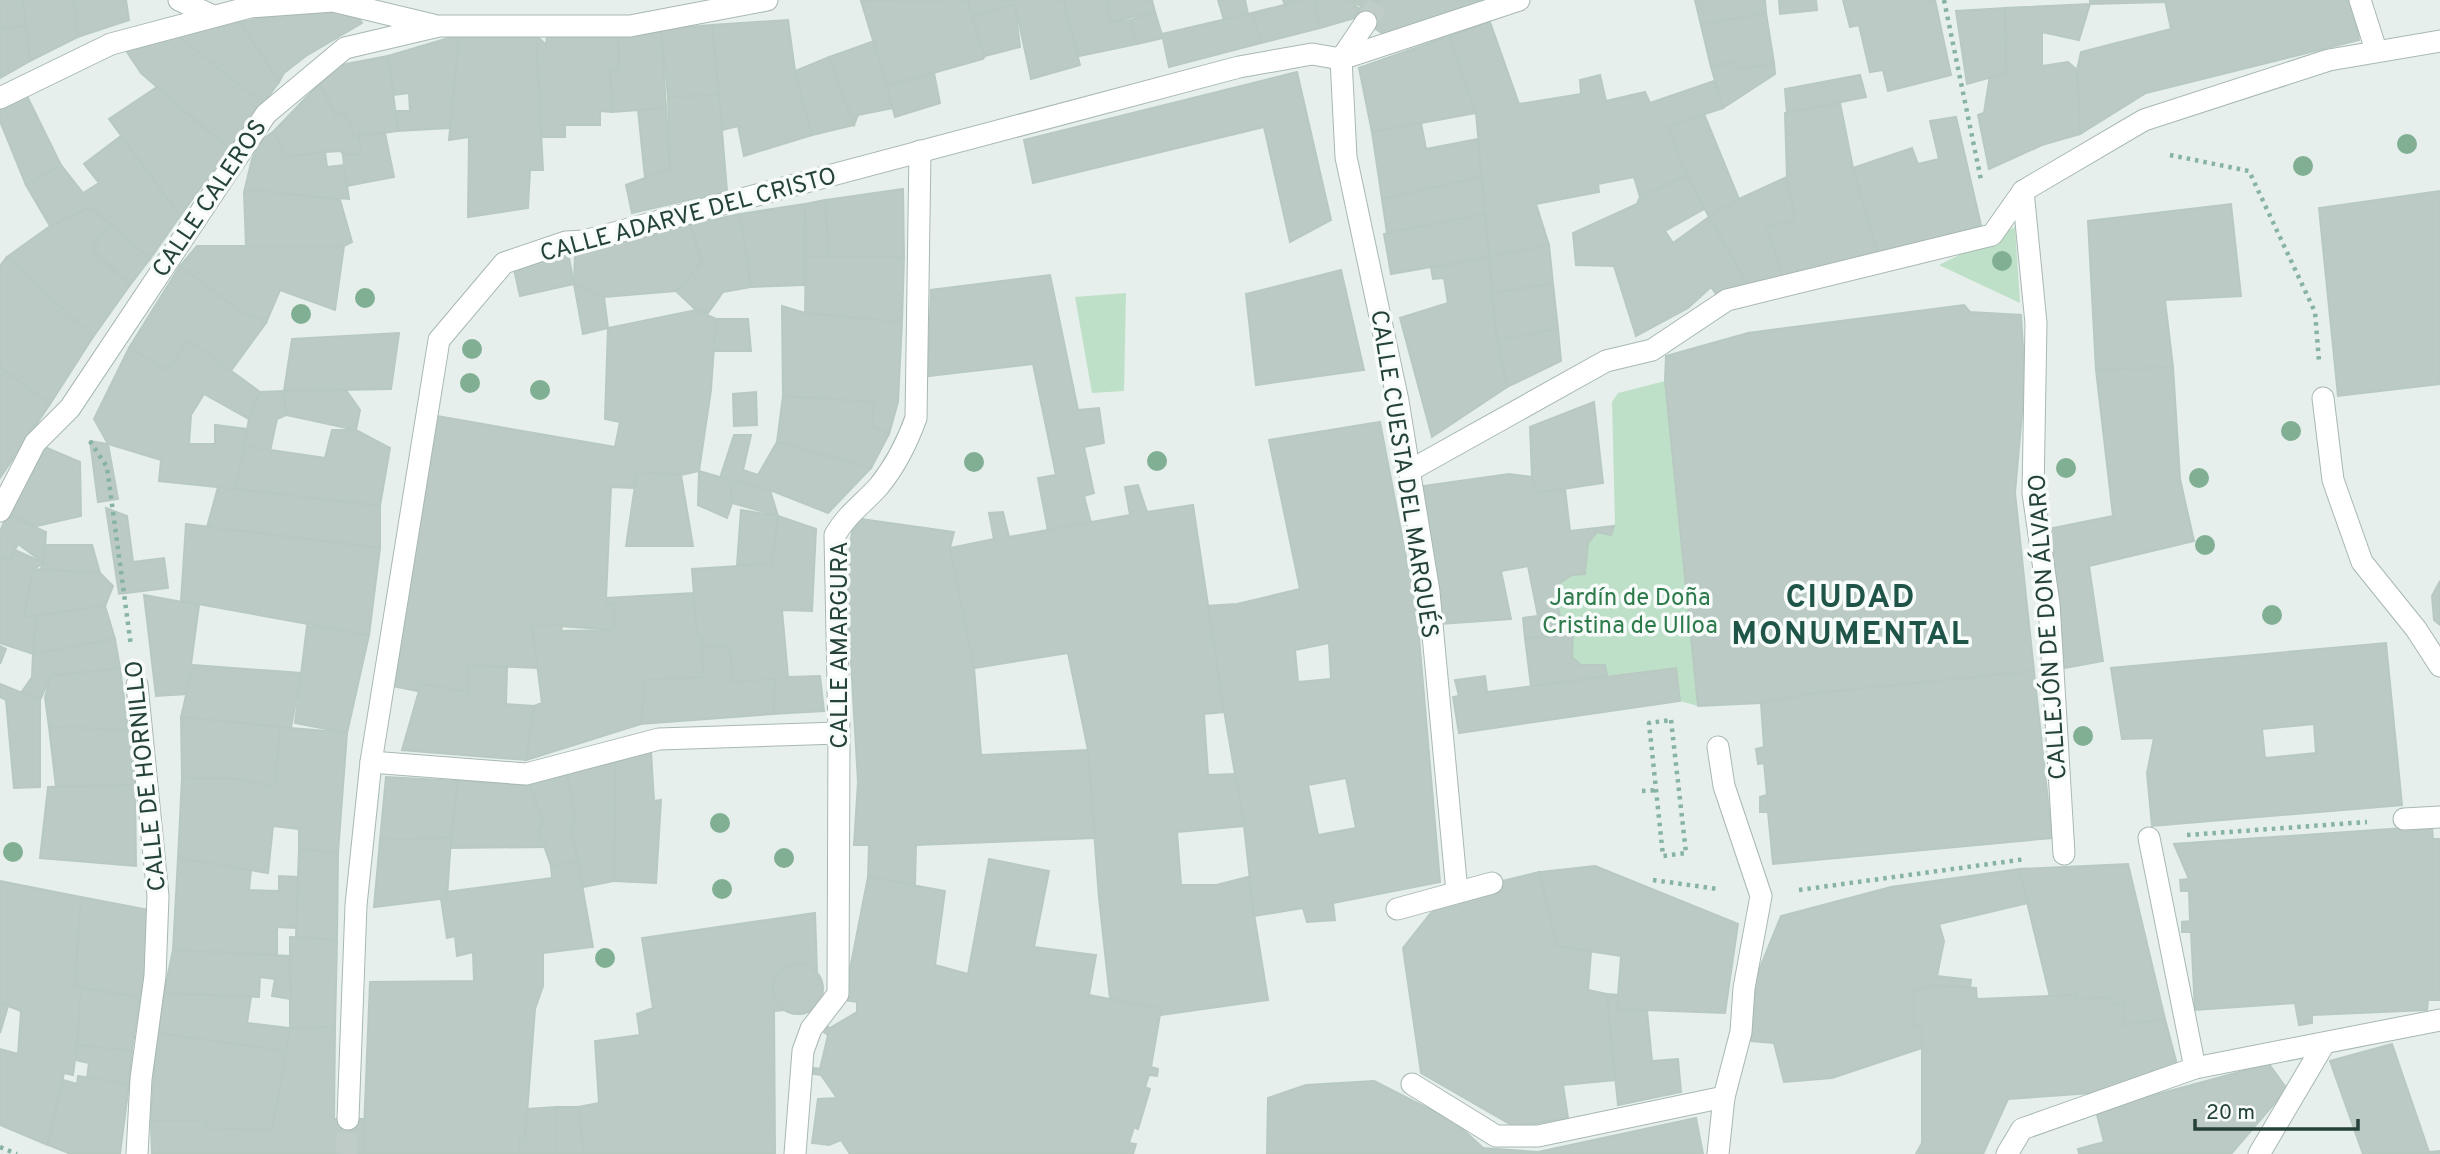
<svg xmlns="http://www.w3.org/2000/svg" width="2440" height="1154" font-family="Overpass,sans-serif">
  <rect width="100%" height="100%" fill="#e6efeb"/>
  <g fill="#bfe0c8">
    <polygon points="2015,227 2020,303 1939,265"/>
    <polygon points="1126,293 1124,391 1092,393 1075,297"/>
    <polygon points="1665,381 1698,706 1680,701 1676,668 1607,676 1605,665 1581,665 1572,657 1573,636 1564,636 1554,587 1572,575 1585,574 1588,543 1597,532 1611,535 1615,523 1612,402 1618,393"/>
  </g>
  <g fill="#bbcac4" stroke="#b8c9c2" stroke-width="2" fill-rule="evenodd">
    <polygon points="0,0 23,0 26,26 0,29"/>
    <polygon points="23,0 74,0 78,37 30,61"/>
    <polygon points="74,0 126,0 129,20 78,37"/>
    <polygon points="967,0 985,56 983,59 887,86 861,1"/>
    <polygon points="967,0 1063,0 1080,65 1031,79 1015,4 972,16"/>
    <polygon points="1063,0 1106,0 1111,22 1131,20 1137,44 1079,56"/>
    <polygon points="1106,0 1152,0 1155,12 1111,22"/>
    <polygon points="1218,0 1245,0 1248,14 1224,20"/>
    <polygon points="1283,0 1303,0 1285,6"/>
    <polygon points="1303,0 1314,0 1320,28 1261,43 1252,13"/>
    <polygon points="1314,0 1350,0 1359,9 1355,18 1320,28"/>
    <polygon points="1350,0 1381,0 1366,22 1355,18 1361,6"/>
    <polygon points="1381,0 1492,0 1387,37 1366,22"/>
    <polygon points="1695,0 1765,0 1766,13 1701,25"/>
    <polygon points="1779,0 1816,0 1817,10 1780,14"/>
    <polygon points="1843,0 1935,0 1951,75 1888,91 1883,70 1870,72 1859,25 1850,27"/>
    <polygon points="2090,0 2165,0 2166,2 2090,4"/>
    <polygon points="2165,0 2352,0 2359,40 2146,93 2080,134 2077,70 2081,52 2171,29"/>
    <polygon points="1015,4 1020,47 985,56 972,16"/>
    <polygon points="2090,4 2079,40 2042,32 2042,66 2068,62 2077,70 2080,134 2042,145 1989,169 1978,115 1984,113 1990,75 2006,73 2005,8"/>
    <polygon points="313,8 354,11 362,23 306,56 284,73 279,82 240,22"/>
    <polygon points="2005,8 2006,73 1967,84 1956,11"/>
    <polygon points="1155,12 1163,38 1137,44 1131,20"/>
    <polygon points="1252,13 1261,43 1169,67 1162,34"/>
    <polygon points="1766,13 1774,63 1740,70 1732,62 1711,67 1701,25"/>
    <polygon points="788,20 795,71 812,135 744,156 738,126 722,130 712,25"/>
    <polygon points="240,22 279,82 263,104 178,36"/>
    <polygon points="1490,22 1519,104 1581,94 1580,80 1600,75 1606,101 1645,92 1650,103 1714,81 1723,108 1668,126 1687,175 1640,197 1634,177 1598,184 1599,192 1536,204 1549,245 1489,257 1476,113 1449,36"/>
    <polygon points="712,25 719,95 668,97 661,29"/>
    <polygon points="26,26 30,61 0,78 0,29"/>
    <polygon points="661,29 666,108 612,112 610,70 619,69 618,36"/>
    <polygon points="459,35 536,35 543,170 530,170 528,208 468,217 469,137 449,140"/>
    <polygon points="459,35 450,128 398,131 396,111 410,111 409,93 394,95 388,56"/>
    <polygon points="536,35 546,45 547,35 618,36 619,69 610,70 612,112 600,111 600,125 565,125 565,137 542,137"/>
    <polygon points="178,36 263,104 229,149 141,73 127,52"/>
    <polygon points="1449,36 1476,113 1372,132 1359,68"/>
    <polygon points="874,41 893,108 858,115 854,125 829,57"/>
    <polygon points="388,56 398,131 354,137 345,112 335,116 320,83 341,65"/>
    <polygon points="829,57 854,125 812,135 795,71"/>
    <polygon points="1732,62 1740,70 1774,63 1775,74 1723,108 1711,67"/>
    <polygon points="1297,72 1331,220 1290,242 1264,127 1033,183 1024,140"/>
    <polygon points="934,73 940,103 895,117 887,86"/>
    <polygon points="1860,75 1866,97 1787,113 1785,89"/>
    <polygon points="320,83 335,116 345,112 354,137 359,135 361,154 343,155 341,151 325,152 286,157 273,132"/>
    <polygon points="157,87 229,149 180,216 109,119"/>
    <polygon points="25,92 61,165 26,185 0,121 0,106"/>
    <polygon points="719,95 727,191 632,213 626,185 670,169 668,97"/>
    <polygon points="1840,103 1853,168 1879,258 1785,282 1767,227 1794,218 1787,177 1785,113"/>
    <polygon points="666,108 670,169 645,178 638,110"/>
    <polygon points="1704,114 1739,199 1709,217 1687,175 1668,126"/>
    <polygon points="1956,117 1981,225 1879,258 1853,168 1912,148 1918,164 1939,159 1930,121"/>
    <polygon points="1421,123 1426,149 1478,139 1481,177 1382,199 1372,132"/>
    <polygon points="273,132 286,157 325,152 327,167 344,165 349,199 244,192 252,159 262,140"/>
    <polygon points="385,133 394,177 346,186 343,155 361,154 359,135"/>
    <polygon points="121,136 180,216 150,259 90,207 50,226 26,185 61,165 83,193 99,183 84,164"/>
    <polygon points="1687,175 1704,209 1665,231 1673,243 1709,217 1752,291 1721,301 1711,287 1688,308 1636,336 1614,266 1576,265 1573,233 1637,204 1640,197"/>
    <polygon points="1481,177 1485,214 1387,233 1382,199"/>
    <polygon points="1787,177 1795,220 1767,227 1785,282 1752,291 1709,217 1739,199"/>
    <polygon points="903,189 904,257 829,257 825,200"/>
    <polygon points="256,190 340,200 352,242 344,246 246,246 244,192"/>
    <polygon points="2440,191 2440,384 2338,396 2319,208"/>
    <polygon points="825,200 829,257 806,257 805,204"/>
    <polygon points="805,204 804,285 751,287 740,214"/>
    <polygon points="2231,204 2241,296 2165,300 2173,367 2096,370 2088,221"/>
    <polygon points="90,207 110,224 92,249 130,285 93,337 7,257 50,226"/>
    <polygon points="740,214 751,287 723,292 708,313 696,310 676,291 702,263 690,225"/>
    <polygon points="1485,214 1489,257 1391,274 1384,234"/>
    <polygon points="110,224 150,259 130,285 92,249"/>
    <polygon points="690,225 702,263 676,291 604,297 574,284 575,251"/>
    <polygon points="566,242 574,284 520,296 512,261"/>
    <polygon points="1549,245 1553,284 1492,293 1489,257"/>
    <polygon points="197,246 344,246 335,310 280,290 266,323 238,310 180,266"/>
    <polygon points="7,257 93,337 50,404 0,367 0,266"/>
    <polygon points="806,257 904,257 902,322 805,313"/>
    <polygon points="1489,257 1495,328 1507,387 1432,437 1400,318 1448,303 1444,278 1433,279 1431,268"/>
    <polygon points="180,266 238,310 266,323 230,372 189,340 167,370 129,348"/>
    <polygon points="1341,270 1364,370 1256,385 1246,294"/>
    <polygon points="1050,275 1078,410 1099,408 1104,443 1084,447 1094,493 1084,496 1091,523 1048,531 1038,478 1056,475 1033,364 928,376 931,290"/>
    <polygon points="574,284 604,297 608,328 583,334"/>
    <polygon points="1553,284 1558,329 1498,340 1492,293"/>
    <polygon points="1964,305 1970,312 2021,315 2025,380 2015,493 2034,671 1808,694 1761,703 1698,706 1665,381 1666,356 1748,333"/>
    <polygon points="782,306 805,313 902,322 898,402 889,434 872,426 874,402 783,396"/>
    <polygon points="696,310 716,319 711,390 699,471 681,475 637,472 634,488 611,487 606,598 606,603 615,604 614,630 532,624 538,668 468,665 469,692 421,684 418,691 387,685 431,415 615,447 620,422 605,419 608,328"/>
    <polygon points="716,319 748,319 751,351 714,351"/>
    <polygon points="1558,329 1561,361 1507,387 1498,340"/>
    <polygon points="399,333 391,389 284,391 292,339"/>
    <polygon points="189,340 260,392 249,419 204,394 191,415 189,444 215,444 215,425 248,429 236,489 159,481 161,460 108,444 94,419 129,348 167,370"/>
    <polygon points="0,367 50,404 0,478"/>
    <polygon points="2173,367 2180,479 2194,541 2089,566 2103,661 2064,668 2048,529 2113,516 2096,370"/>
    <polygon points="346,390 360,410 356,430 286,415 284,391"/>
    <polygon points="284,391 286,415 277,419 270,451 244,446 249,419 260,392"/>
    <polygon points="756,392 757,425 734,426 733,394"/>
    <polygon points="783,396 874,402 872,426 889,434 871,468 777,442"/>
    <polygon points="1594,402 1603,483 1537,493 1532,477 1530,427"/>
    <path d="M1380,422l37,192 23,268 -107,21 2,17 -28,2 -4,-14 -49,8 -10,-90 -38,-220 31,-2 63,-15 -31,-149zM1329,643l2,36 -33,3 -3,-32zM1346,778l10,50 -38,7 -10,-50z"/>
    <polygon points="332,430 356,430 390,448 380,506 236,489 244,446 325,458"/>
    <polygon points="734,435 751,435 743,470 758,475 777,442 871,468 828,513 770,490 720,478"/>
    <polygon points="90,441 108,444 118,499 98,502"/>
    <polygon points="35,443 80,462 81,516 37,526 7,514"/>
    <polygon points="699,471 730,480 732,503 727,518 698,505"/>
    <polygon points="637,472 681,475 693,546 626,546"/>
    <polygon points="1509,474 1532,477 1537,493 1565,489 1570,531 1614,526 1611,535 1597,532 1588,543 1585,574 1572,575 1554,587 1564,636 1525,638 1523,618 1538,616 1528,566 1501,571 1511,619 1440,624 1416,487"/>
    <polygon points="730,480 770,490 778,516 732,503"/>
    <polygon points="1138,485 1147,512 1193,505 1224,712 1204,714 1208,775 1236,774 1244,826 1177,832 1181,885 1216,885 1248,877 1268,1000 1160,1015 1161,1009 1110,999 1099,898 1088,750 1068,653 974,668 950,548 994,539 989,513 1003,512 1009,537 1130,515 1125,487"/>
    <polygon points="218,487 380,506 380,548 207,527"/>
    <polygon points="106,508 127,516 133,562 164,558 168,588 119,594"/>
    <polygon points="741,510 778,516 772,564 737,565"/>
    <polygon points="7,514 46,532 44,563 18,544 9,561 0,555 0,532"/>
    <polygon points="778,516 816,529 812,611 782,610 788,677 820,676 824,711 773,714 775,679 732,682 730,646 701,647 702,635 697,635 692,569 772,564"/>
    <polygon points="854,518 954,532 950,548 974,668 981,755 1088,750 1095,838 916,845 915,884 868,877 869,845 854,845 858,782 846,575"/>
    <polygon points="186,524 380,548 369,635 181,601"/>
    <polygon points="45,545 92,545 100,573 41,569"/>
    <polygon points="15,550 44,563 33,569 24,617 36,616 33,654 0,643 0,555 9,561"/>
    <polygon points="33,569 100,573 113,586 105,606 24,617"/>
    <polygon points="2440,581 2440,625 2434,620 2432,596"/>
    <polygon points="693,593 697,635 702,635 704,677 645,680 641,724 526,760 534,706 542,703 532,624 562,625 561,631 614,630 615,604 606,603 606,598"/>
    <polygon points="144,595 199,605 187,694 156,696"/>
    <polygon points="105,606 115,639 33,654 36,616"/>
    <polygon points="307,626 369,635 347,733 295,723"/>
    <polygon points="1564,636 1573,636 1572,657 1581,665 1605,665 1607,676 1531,686 1525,638"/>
    <polygon points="115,639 120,668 51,676 40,700 21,693 32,677 33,654"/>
    <path d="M2386,643l16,162 -250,21 -5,-53 7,-35 -32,1 -11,-71zM2314,724l2,29 -51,5 -3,-29z"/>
    <polygon points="0,646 6,649 0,664"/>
    <polygon points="730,646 732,682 775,679 773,714 641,724 645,680 704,677 701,647"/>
    <polygon points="193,665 301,673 291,728 181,717"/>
    <polygon points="468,665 507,668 506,704 534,706 526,760 402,750 421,684 469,692"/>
    <polygon points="120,668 128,730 49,727 45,697 51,676"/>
    <polygon points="1676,668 1680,701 1459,733 1453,697 1459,696 1455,680 1485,676 1487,692"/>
    <polygon points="2034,671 2052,838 1773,864 1768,812 1760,812 1760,797 1767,795 1764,763 1758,764 1756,749 1764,747 1761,703 1808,694"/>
    <polygon points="0,684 40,700 40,787 14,788 6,700 0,697"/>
    <polygon points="181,717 280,727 275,787 235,779 182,778"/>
    <polygon points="49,727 128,730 135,785 56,787"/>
    <polygon points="280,727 347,733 338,853 299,849 299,829 273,826 268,873 178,858 182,778 235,779 275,787"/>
    <polygon points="651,752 654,801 661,800 656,883 614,881 615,762"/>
    <polygon points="615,762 614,881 583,887 570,824 576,823 567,773"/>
    <polygon points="567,773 576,823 570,824 578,862 551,866 538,828 543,825 530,785"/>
    <polygon points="386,777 458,781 451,838 380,840"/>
    <polygon points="458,781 530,785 543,825 538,828 545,847 450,848"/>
    <polygon points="135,785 136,866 40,858 48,787"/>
    <polygon points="2432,826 2433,839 2440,839 2440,1000 2428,1000 2427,1010 2312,1015 2312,1023 2299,1025 2295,1003 2195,1010 2191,932 2182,932 2182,922 2190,921 2189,891 2181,891 2180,880 2189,879 2174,844"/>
    <polygon points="451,838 447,898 374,907 380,840"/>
    <polygon points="299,849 338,853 337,940 296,937"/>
    <polygon points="178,858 251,870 249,890 279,891 279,876 298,877 296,928 277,927 277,955 173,950"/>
    <polygon points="989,859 1049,871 1034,947 1096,955 1089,995 1161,1009 1151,1067 1158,1069 1157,1076 1149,1075 1145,1087 1150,1089 1138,1129 1134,1127 1129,1143 1136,1144 1133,1154 850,1154 841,1140 829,1145 812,1143 818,1099 837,1098 821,1075 813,1074 814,1068 820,1069 828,1035 821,1030 824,1025 830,1028 857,1012 857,1002 844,1000 868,877 945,891 935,965 968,974"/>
    <polygon points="578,862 593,947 543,953 543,986 535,1009 525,1140 519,1139 519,1154 363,1154 370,982 474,981 473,952 457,956 455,936 447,938 441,899 447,898 445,892 552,878 551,866"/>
    <polygon points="2128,864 2165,1019 2124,1025 2124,1001 2113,1005 2109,996 2077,1001 2075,995 2050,997 2019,869"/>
    <polygon points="1595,866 1738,924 1725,1013 1617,1009 1621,956 1557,946 1539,872"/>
    <polygon points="2019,869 2028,903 1939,924 1944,941 1937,976 1971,980 1970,988 1933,985 1914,990 1914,1025 1922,1027 1922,1048 1832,1078 1784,1082 1774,1043 1751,1041 1749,995 1781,916 1891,887"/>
    <polygon points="1539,872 1557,946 1591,952 1588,990 1607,994 1615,1080 1563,1085 1568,1118 1515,1127 1421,1073 1403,948 1430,914 1457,892"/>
    <polygon points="0,881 81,897 75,986 81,988 81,1013 73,1075 64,1073 48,1145 0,1125 0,1049 18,1054 21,1011 0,1003"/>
    <polygon points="81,897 149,910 148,955 140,997 75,986"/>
    <polygon points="815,913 817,972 808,966 794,964 781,970 773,983 774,997 786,1010 774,1011 775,1154 584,1154 578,1107 599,1103 595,1041 640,1035 637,1014 653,1008 642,938"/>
    <polygon points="290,937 337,940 335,1027 290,1028"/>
    <polygon points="173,950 290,956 291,999 272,996 275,979 260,977 259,997 164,993"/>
    <circle cx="798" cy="989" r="25"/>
    <polygon points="1933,985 1976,988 1977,999 2075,995 2077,1001 2109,996 2113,1005 2124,1001 2124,1025 2165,1019 2179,1072 2106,1092 2008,1099 1983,1154 1916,1154 1922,1143 1922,1027 1914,1025 1914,990"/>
    <polygon points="81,988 140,997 132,1051 77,1045"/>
    <polygon points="164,993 251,997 247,1023 290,1028 286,1051 156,1033"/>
    <polygon points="1607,994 1618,995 1617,1009 1647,1011 1652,1061 1678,1059 1681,1092 1618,1105"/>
    <polygon points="0,1003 8,1006 0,1033"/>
    <polygon points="335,1027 334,1119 365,1119 363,1154 152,1154 151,1121 206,1121 207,1128 272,1130 290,1028"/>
    <polygon points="156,1033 286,1051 272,1130 207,1128 206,1121 151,1121"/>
    <polygon points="2392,1044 2429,1152 2440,1151 2440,1154 2363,1154 2330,1061"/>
    <polygon points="77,1045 132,1051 129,1084 87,1078 89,1063 75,1060"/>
    <polygon points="2269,1064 2287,1089 2231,1154 2079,1154 2078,1149 2104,1142 2096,1111"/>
    <polygon points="78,1076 129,1084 120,1154 71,1154 48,1145 63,1080 77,1084"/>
    <polygon points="1374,1081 1455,1122 1483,1148 1484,1154 1267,1154 1268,1098 1306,1085"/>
    <polygon points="556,1107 556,1154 519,1154 519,1139 525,1140 527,1109"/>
    <polygon points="556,1107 578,1107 584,1154 556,1154"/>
    <polygon points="1696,1118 1703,1154 1484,1154 1483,1148 1538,1152"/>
  </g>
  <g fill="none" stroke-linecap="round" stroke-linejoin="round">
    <g stroke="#bfccc8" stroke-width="21" stroke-dasharray="21 10" stroke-linecap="butt">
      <polyline points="1366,22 1381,0"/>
      <polyline points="346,1154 348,1119"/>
    </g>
    <g stroke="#a8b8b2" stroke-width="23">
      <g id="minor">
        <polyline points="179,0 213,16"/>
        <polyline points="2360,0 2376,50"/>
        <polyline points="0,98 111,44 250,7 333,1 433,25"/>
        <polyline points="2023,191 2036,323 2033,493 2049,604 2064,854"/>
        <polyline points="2323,398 2333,480 2362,562 2416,629 2440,666"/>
        <polyline points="1409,471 1606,361 1652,350 1727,300 1992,235 2023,191 2144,120 2329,60 2440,41"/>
        <polyline points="0,511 35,443 70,408 266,114 345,48 439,26 630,26 767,0"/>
        <polyline points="137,685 158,896 155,976 141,1079 137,1154"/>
        <polyline points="1718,747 1724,786 1761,896 1744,988 1741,1032 1724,1097 1718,1154"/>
        <polyline points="371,762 526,774 659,739 839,733"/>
        <polyline points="2404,819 2440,817"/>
        <polyline points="2149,838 2195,1068"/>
        <polyline points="1457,892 1429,592 1398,401 1346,157 1341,59 1519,0"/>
        <polyline points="1397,909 1492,883"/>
        <polyline points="1412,1084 1496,1136 1538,1136 1724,1097"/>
        <polyline points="348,1119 356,905 371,762 439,340 504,263 566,242 584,241 1239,67 1312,54 1341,59 1366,22"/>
        <path d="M795,1154l8,-103 8,-22 27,-35 1,-261 -4,-198c12,-21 29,-32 44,-49 17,-21 28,-43 37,-68l4,-267"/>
        <polyline points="2007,1154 2022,1129 2195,1068 2440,1020"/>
        <polyline points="2259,1154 2324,1044"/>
      </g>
    </g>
    <g stroke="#86b3a5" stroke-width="4.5" stroke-dasharray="3.5 5" stroke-linecap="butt">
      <polyline points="1944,0 1981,180"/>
      <polyline points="2170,155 2249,171 2315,312 2319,361"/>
      <polyline points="90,441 107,467 131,646"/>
      <polygon points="1671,720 1686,853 1663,856 1649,723"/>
      <polyline points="1642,791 1656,790"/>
      <polyline points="2187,835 2367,822"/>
      <polyline points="1653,880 1718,889"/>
      <polyline points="1799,890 2026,859"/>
      <polyline points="0,1147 17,1154"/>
    </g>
    <use href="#minor" stroke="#fff" stroke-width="21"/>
  </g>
  <g fill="#80af93">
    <circle cx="2407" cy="144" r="10"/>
    <circle cx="2303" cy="166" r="10"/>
    <circle cx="2002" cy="261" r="10"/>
    <circle cx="365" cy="298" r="10"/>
    <circle cx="301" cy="314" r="10"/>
    <circle cx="472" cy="349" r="10"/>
    <circle cx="470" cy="383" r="10"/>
    <circle cx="540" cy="390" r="10"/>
    <circle cx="2291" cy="431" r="10"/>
    <circle cx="1157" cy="461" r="10"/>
    <circle cx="974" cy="462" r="10"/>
    <circle cx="2066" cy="468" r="10"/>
    <circle cx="2199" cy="478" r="10"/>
    <circle cx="2205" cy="545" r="10"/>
    <circle cx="2272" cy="615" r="10"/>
    <circle cx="2083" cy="736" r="10"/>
    <circle cx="720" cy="823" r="10"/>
    <circle cx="13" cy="852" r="10"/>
    <circle cx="784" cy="858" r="10"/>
    <circle cx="722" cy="889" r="10"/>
    <circle cx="605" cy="958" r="10"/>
  </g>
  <g text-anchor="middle" stroke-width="7" stroke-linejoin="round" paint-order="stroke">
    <g font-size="24" fill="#24423a" stroke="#f7fbf9">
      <text transform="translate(209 198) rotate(-56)" y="8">CALLE CALEROS</text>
      <text transform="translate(688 214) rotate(-15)" y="8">CALLE ADARVE DEL CRISTO</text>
      <text transform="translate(1405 474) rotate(81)" y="8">CALLE CUESTA DEL MARQUÉS</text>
      <text transform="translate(2047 627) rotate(-94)" y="8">CALLEJÓN DE DON ÁLVARO</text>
      <text transform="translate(839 645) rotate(-90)" y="8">CALLE AMARGURA</text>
      <text transform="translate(145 776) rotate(-96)" y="8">CALLE DE HORNILLO</text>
    </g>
    <g font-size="24" fill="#2d7a4b" stroke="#f7fbf9">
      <text x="1630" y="605">Jardín de Doña<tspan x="1630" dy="28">Cristina de Ulloa</tspan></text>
    </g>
    <g font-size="32" font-weight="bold" letter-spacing="2" fill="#1f5548" stroke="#f7fbf9">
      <text x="1851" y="607">CIUDAD<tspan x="1851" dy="37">MONUMENTAL</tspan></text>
    </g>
  </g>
  <path d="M2195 1119v10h163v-10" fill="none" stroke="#24423a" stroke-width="3.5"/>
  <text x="2206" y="1119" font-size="21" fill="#24423a" stroke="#f7fbf9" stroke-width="5" paint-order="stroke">20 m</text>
</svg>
